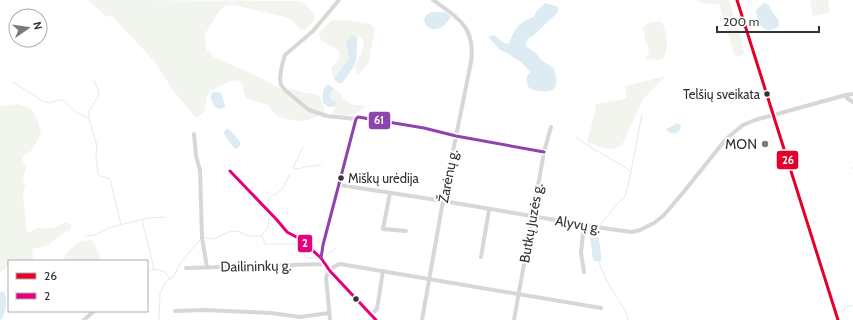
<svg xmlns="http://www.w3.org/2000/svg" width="853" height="320" font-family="Cabin,sans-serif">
  <rect width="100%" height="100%" fill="#fff"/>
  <g fill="#f1f5ed">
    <path d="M88,0l212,1 5,3 10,11v4l-10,11 -5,-1 -7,-8 -8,-4 -52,-12 -7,1 -6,4 -15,24v10l2,6 7,7 47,21 22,12 7,-1 16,4 9,1 5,3 4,11v4l-12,7 -13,2 -17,-3 -6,-3 -8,-10 -20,-6c-1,-1 -4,-5 -4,-6 -1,-3 -1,-7 -2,-9 -6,-8 -18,0 -24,4 -2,1 -6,2 -8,4 -8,7 1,24 -15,25l-23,-28 -17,-27 -42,-45 -7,-1z"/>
    <path d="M695,0h34l15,51v3l-3,2h-4l-3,-2 -15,-50c-8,1 -16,0 -24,-4z"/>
    <polygon points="810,0 828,0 830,13 813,16"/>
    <polygon points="332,20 346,20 370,24 375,28 369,62 359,74 356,72 355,66 361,54 364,44 362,38 353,35 346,42 349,58 334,79 331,68 340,57 339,51 321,40 319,33"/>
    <path d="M651,22h11c5,13 8,24 1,37l-6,1 -11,-2 3,-7 -1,-5 -3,-6 -2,-13z"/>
    <path d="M666,76l-23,23 -21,46c-12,8 -23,1 -35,-3l7,-26 2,-12 28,-5 3,-2 -2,-11z"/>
    <path d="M334,89l7,5 2,5 4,2 4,3 15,2c-14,12 -15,10 -33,8l3,-11c-6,-3 -6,-5 -5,-12z"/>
    <path d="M17,104c4,1 9,2 12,4 7,4 11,19 12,26l-10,17 -8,5v6l3,5 -3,11 2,7 -2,12 4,36 10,-5h16l13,-6 5,2v6l-11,5 -10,9 -7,3 -11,2 1,10 -2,2h-22v5l-9,6v-166z"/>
    <polygon points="92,240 102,261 63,261 68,251 81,241"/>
  </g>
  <g fill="#ddebf3">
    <path d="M545,3l11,3 2,2v4l-25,24 -5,2 -2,5v3l10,7 5,7 13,8c1,5 3,12 2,17 -3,10 -21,6 -27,3 -3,-8 -4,-10 1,-16l-9,-10 -9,-5 -3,-3 -9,-4 -2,-2 -5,-6 -5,-5c11,-7 10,9 21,6 6,-15 10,-21 25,-26l2,-5z"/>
    <path d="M764,3c7,1 5,4 9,10 3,5 6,4 6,12 -2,3 -4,4 -8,5 -10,2 -14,-11 -15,-19l1,-2z"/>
    <path d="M432,12h13l6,5c-3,4 -6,8 -9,10 -9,5 -17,1 -18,-8l2,-4z"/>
    <path d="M353,35l4,2c0,2 0,5 0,7 -1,5 0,11 -1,16 -1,7 -10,18 -14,23h-4l-4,-4 15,-21 -3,-16 4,-5z"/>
    <path d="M329,85l3,2 2,2 -3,2 -1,5 1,4 4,1 1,2 -1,3c-15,4 -14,-10 -10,-20z"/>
    <polygon points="213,92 218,92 221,93 225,105 224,108 220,109 215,107 211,99 210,96"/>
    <path d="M678,123c6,4 1,9 -4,11l-6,-2 -2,-3z"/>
    <polygon points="227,129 230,130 240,142 240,145 237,149 234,148 225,136 224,132"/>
    <path d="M591,235h4l3,1c2,8 3,17 3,25l-2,1 -4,-1 -2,-2 -3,-22z"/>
    <path d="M0,292h4c4,9 2,18 -2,27l-2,1z"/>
  </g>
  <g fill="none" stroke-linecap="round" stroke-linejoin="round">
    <g stroke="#ddebf3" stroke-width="1">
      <polyline points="94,80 98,90 99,95 89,111 89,119 97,146 96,156 98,174 101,176 110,179 121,225"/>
      <polyline points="13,82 44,102 50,103 59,100 63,100 77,113 88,118"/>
      <polyline points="576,137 582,142 628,169 631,172 625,197 616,205 600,225"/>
      <polyline points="303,147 293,168 298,169 304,167 321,165"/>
      <polyline points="852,168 853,168"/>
      <polyline points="631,171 642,114"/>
      <path d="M268,207c0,-14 4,-9 12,-16 4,-4 7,-12 10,-17"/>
      <polyline points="142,220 154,269 165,272 170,279"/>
      <polyline points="86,236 95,235 111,227 148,218 166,217"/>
      <polyline points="262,236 265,244 298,244 306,258 317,258"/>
      <polyline points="595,236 596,232"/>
      <polyline points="205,238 213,239 229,232 237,231 249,236 262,236 268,227 269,217"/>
      <polyline points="326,255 336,248"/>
      <polyline points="599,263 606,279 617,298"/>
      <polyline points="147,272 154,269"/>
      <polyline points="619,301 626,312 628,320"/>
      <polyline points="841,312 847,307 853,305"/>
      <polyline points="159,320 160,293 166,281 173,277 181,262 200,240"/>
    </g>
    <g stroke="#d7d7d7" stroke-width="4">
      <polyline points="339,0 313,31 285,55 282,65 280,78 281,85 286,91 309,110 327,116 356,119"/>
      <polyline points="846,95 847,98 853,102"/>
      <polyline points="194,134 196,156 200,170 202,238 207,267"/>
      <polyline points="230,171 277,220 287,232 300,239 321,258 330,271 376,320"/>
      <polyline points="340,185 443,201 609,229 632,232 640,230 654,223 663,216 682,194 726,139 743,125 755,120 846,95 853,94"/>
      <polyline points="390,193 383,229 406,231"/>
      <polyline points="584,224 581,253 584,272"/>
      <polyline points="481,257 489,210"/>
      <polyline points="321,258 323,245 356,119 358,117 424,128 456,136 544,152"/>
      <polyline points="186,268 325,264"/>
      <polyline points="175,311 204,310 271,313 300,317 329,313"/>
      <polyline points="371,315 377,309 383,271"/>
      <polyline points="84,320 94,311"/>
      <path d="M330,320l-4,-43c2,-5 8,-12 14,-13l261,44"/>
      <path d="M422,320l21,-119 28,-139c5,-35 -13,-44 -38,-62"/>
      <polyline points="514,320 544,152 551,127"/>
    </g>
    <polyline stroke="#d0d0d0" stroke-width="5.5" points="737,0 838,320"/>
    <g stroke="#fff" stroke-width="6">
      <polyline id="bus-1" points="737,0 838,320"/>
    </g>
    <g stroke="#fff" stroke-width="6">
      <polyline id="bus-2" points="230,171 277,220 287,232 300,239 321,258 330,271 376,320"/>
    </g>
    <g stroke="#fff" stroke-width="6">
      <polyline id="bus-3" points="321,258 323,245 356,119 358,117 424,128 456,136 544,152"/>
    </g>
    <use href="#bus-1" stroke="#e4002b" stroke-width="3"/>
    <use href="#bus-2" stroke="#e5007d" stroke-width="3"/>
    <use href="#bus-3" stroke="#8e44ad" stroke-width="3"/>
  </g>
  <g fill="#333" stroke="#fff" stroke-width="1.5">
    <circle cx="767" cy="94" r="3.5"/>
    <circle cx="341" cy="178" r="3.5"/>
    <circle cx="356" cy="299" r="3.5"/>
  </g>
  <circle fill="#7a7a7a" stroke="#fff" stroke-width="1.5" cx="765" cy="144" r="4"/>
  <g text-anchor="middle" stroke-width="4" stroke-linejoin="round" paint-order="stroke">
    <g font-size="13" fill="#333" stroke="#fff" text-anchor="end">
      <text x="760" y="99">Telšių sveikata</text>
      <text x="348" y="183" text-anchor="start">Miškų urėdija</text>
    </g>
    <g font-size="14" fill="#333" stroke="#fff" text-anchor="end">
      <text x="757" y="149">MON</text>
    </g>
    <g font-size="14" fill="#333" stroke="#fff">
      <text transform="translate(448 176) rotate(-79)" y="5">Žarėnų g.</text>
      <text transform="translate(531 223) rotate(-80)" y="5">Butkų Juzės g.</text>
      <text transform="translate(578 224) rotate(10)" y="5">Alyvų g.</text>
      <text transform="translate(256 266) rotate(-1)" y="5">Dailininkų g.</text>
    </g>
  </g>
  <g stroke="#fff" stroke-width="1.5">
    <rect x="368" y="111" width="23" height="19" rx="4" fill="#8e44ad"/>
    <rect x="776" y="150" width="23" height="20" rx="4" fill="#e4002b"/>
    <rect x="297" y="234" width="16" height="19" rx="4" fill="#e5007d"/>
  </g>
  <g font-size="11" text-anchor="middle" font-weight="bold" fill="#fff">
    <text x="379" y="124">61</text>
    <text x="788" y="164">26</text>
    <text x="305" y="247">2</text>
  </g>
  <rect x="8" y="260" width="140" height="52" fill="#ffffff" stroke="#adadad"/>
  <rect x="16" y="273" width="20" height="6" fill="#e4002b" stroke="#adadad"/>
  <text x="44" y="280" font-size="12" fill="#333333">26</text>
  <rect x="16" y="293" width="20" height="6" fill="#e5007d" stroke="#adadad"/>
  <text x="44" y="300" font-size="12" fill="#333333">2</text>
  <g transform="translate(28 28) rotate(77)"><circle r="19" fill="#ffffff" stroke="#adadad"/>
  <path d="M0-3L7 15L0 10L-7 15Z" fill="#7a7a7a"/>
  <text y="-6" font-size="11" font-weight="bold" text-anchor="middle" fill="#333333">N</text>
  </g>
  <path d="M717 26v6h102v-6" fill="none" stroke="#333333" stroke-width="2"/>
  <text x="723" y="26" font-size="12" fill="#333333" stroke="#ffffff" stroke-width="3" paint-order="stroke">200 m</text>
</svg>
